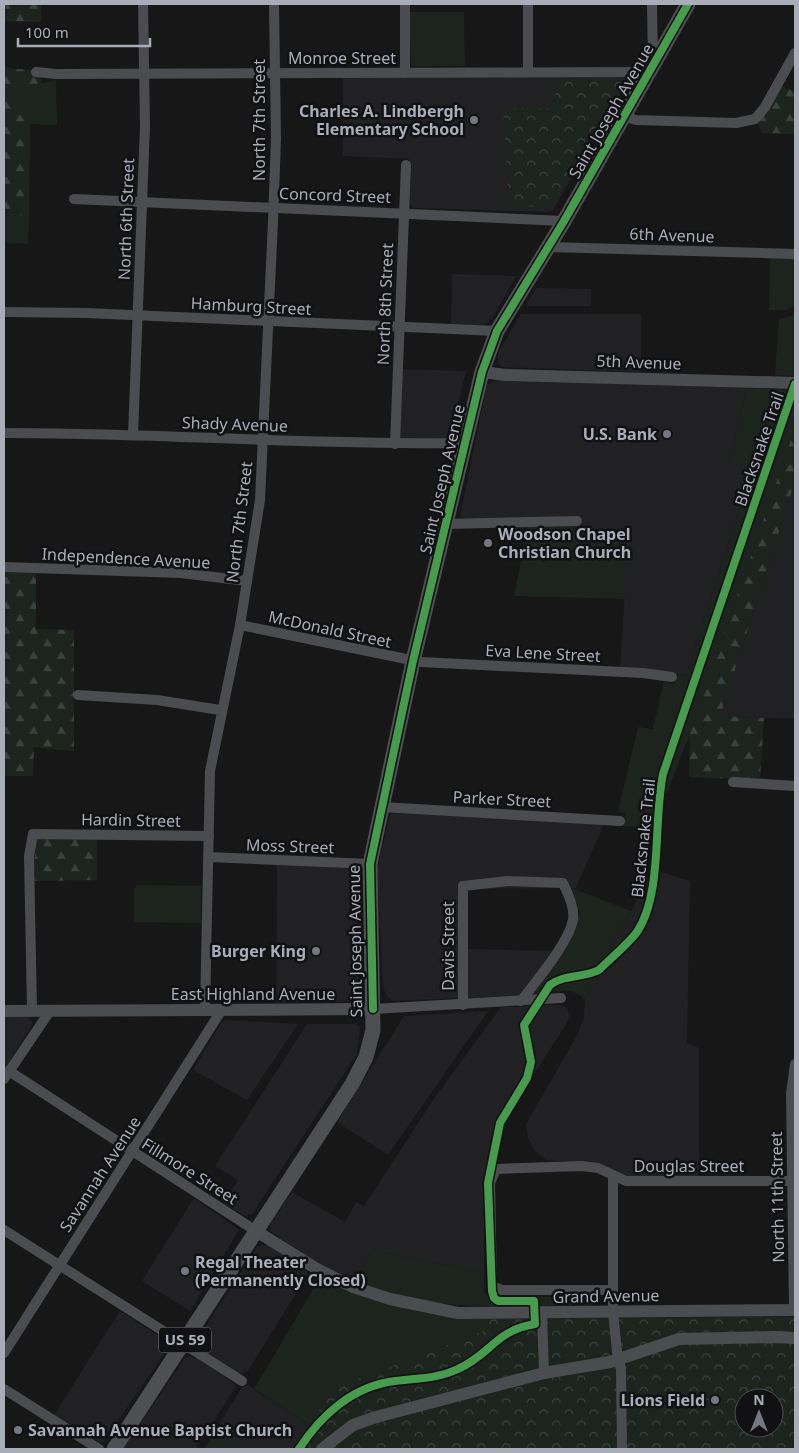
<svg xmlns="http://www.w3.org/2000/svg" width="799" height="1453" font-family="'Noto Sans',sans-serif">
  <defs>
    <pattern id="forest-firs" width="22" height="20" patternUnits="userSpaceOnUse" patternTransform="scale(1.25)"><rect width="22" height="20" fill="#1d241e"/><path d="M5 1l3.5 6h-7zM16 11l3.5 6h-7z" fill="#3b413d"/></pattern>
    <pattern id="park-crowns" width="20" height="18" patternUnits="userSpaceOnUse" patternTransform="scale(1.25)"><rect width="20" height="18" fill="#1d241e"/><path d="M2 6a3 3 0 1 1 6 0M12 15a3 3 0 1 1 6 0" fill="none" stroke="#3b413d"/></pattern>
  </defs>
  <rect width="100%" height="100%" fill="#171717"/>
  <g fill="#212123">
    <polygon points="624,76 628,78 627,83 553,210 550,212 413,208 408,201 409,159 343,156 343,78"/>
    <polygon points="452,274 516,276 492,319 483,325 451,324"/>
    <polygon points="536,288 591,289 591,306 526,306"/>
    <polygon points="521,314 641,314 641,372 503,367 498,364 498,353"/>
    <polygon points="401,369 466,371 452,431 448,436 442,439 400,437"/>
    <polygon points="497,380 747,388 729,464 753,466 686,676 655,670 620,668 629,530 465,519 460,517 487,384"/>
    <polygon points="795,481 795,719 720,716"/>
    <polygon points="393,812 604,824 576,888 459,889 459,998 393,1001 386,995 383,987 377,869 390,815"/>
    <polygon points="277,863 353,869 358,911 359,988 349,1001 276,1003"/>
    <polygon points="653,869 690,881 687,1043 699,1048 699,1178 624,1178 590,1163 547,1160 535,1151 528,1137 526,1124 574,1041 584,1018 585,1000"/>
    <polygon points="466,949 553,951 522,995 467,998"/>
    <polygon points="555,1005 565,1006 568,1010 569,1017 567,1023 495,1135 495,1163 485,1181 484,1273 373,1250 354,1280 312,1261 270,1231 271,1223 292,1192 345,1222 356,1202 364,1206 433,1100 501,1007"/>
    <polygon points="488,1011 388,1155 337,1122 404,1016"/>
    <polygon points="4,1017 28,1017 33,1023 4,1070"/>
    <polygon points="226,1020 298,1024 247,1100 193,1070 222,1022"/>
    <polygon points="307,1024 355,1024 360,1027 357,1054 252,1214 245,1216 223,1203 238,1180 215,1166"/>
    <polygon points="194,1198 239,1230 190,1311 142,1281"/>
    <polygon points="262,1245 268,1245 306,1270 308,1274 248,1371 240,1374 197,1346 195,1342 258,1246"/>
    <polygon points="120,1311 165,1340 167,1344 166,1351 102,1444 54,1415"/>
    <polygon points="189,1356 196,1358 235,1384 235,1388 196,1449 123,1449 185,1358"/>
    <polygon points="247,1385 310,1425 295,1449 230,1449 212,1436 242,1387"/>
  </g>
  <g fill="#1d241e">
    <polygon points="409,12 464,12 465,66 411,66"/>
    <polygon points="56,80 57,125 30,124 16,111 16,90"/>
    <polygon points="4,210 14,210 29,222 28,244 7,243 4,240"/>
    <polygon points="770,255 795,256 795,304 786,310 769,310"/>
    <polygon points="795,315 795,376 775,375 779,319"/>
    <polygon points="747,388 795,390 795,428 690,734 653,828 622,826 626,813 618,812 638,727 653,729 664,681 674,685 678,675 686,676 753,466 729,465"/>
    <polygon points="573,525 630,530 625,599 514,596 528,527"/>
    <polygon points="137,885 201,886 201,923 134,922 134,889"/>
    <path d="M572,888l59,23 -46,89c-14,-16 -36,-7 -55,-3l38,-52 12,-30z"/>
    <path d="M373,1250l111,23v20l4,3 107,2 3,4 -4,3c-79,0 -166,10 -240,-25z"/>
    <polygon points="317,1277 489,1318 489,1329 333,1389 310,1425 254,1389 314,1288"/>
    <polygon points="212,1436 231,1448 230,1449 204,1449"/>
  </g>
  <g fill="url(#forest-firs)">
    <polygon points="4,4 41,4 41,22 4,21"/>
    <polygon points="4,66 14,69 42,70 41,85 16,90 16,111 30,124 29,222 14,210 4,210"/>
    <polygon points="782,86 795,92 795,134 762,133 758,124"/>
    <polygon points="795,428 795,481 720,716 764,718 760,780 689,777 690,734"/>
    <polygon points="4,572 36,573 36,629 74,630 74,751 34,747 33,776 4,776"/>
    <polygon points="42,838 97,838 97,880 35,881 34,862 37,840"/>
  </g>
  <g fill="url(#park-crowns)" fill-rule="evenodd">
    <polygon points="556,82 621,82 620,86 549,207 509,206 503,108 555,108"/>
    <path d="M795,1317v132h-500l37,-60 157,-60v-11zM744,1398h30v30h-30z"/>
  </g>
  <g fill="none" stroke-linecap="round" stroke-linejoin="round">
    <g stroke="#4b4c50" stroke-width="10">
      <polyline points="405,4 405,73"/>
      <polyline points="652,4 653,63"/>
      <polyline points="36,72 56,74 648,72"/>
      <polyline points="528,72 528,4"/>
      <polyline points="623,116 636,120 736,123 755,119 765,107 795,53"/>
      <polyline points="74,199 564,221"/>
      <polyline points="549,247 795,254"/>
      <polyline points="4,312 86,313 497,331"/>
      <path d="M4,433c153,0 307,12 461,10"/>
      <polyline points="133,435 145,126 143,4"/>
      <polyline points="395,444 406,165"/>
      <polyline points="445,524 577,521"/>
      <polyline points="4,567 181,573 247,581"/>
      <polyline points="240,625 421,662 643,673 672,677"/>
      <polyline points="78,695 157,700 220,710"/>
      <polyline points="733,782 795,786"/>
      <polyline points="382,807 620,821"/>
      <polyline points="209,857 370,864"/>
      <path d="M463,1005v-119l45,-5 55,2c5,10 12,26 10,37 -5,24 -37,61 -52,81"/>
      <polyline points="373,1009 561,998"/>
      <polyline points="32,1011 29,856 33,834 209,836"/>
      <polyline points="205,1011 210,771 240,625 260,500 273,221 276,139 274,4"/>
      <polyline points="9,1071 256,1231"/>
      <polyline points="4,1079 50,1011"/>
      <polyline points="613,1176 613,1312 617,1351"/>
      <polyline points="4,1230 242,1381"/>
      <polyline points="613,1290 502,1290 492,1286 490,1183 496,1169 582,1166 598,1168 626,1181 795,1181"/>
      <polyline points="794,1310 791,1094 795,1064"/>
      <polyline points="542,1314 544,1373"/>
      <polyline points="4,1353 221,1011"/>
      <polyline points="621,1369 622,1449"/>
      <polyline points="4,1389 99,1449"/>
    </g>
    <g stroke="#4b4c50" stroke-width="12">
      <polyline points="482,372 506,375 795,383"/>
      <polyline points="4,1011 373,1009"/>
      <polyline points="256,1231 317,1269 353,1287 390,1299 458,1313 795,1310"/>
      <polyline points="322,1449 353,1425 376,1417 544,1373 610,1362 679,1339 775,1337 795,1338"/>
    </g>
    <polyline stroke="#4d4f52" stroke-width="15" points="114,1449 352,1084 366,1057 373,1030 370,864 413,661 482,372 497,331 564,221 688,4"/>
    <polyline stroke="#4b4c50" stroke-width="10" points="617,1351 621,1369"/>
    <g stroke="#111113" stroke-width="11">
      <g id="cycleway">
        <polyline points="373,1009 370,864 413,661 482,372 497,331 564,221 688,4"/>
        <path d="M299,1449c22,-34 54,-63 96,-68 22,-3 42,-2 63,-12 32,-14 38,-39 77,-45l-1,-23h-36l-4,-3 -2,-7 -4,-108 12,-60 27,-45 4,-16 -7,-37 26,-40c14,-11 34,-7 49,-15 12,-12 28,-25 38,-38 26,-39 16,-111 26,-158l132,-390"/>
      </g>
    </g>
    <use href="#cycleway" stroke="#469c4c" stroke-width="8"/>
  </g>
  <g fill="#757880" stroke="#111113" stroke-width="2">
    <circle cx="474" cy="120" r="5"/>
    <circle cx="667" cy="434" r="5"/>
    <circle cx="488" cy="543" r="5"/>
    <circle cx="316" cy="951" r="5"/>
    <circle cx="185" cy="1271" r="5"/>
    <circle cx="715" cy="1400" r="5"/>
    <circle cx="18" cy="1430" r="5"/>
  </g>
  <g text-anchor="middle" stroke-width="5" stroke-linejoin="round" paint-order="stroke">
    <rect fill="#111113" stroke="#7b7e86" stroke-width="1" x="159" y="1327.5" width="52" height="25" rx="4"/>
    <g font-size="15" font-weight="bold" fill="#a8adb8">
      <text x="185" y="1345">US 59</text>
    </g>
    <g font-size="16" fill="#a8adb8" stroke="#111113">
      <text x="342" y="64">Monroe Street</text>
      <text transform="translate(611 111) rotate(-60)" y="6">Saint Joseph Avenue</text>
      <text transform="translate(259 120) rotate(-90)" y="6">North 7th Street</text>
      <text transform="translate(335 195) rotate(2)" y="6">Concord Street</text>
      <text transform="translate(126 219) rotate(-88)" y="6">North 6th Street</text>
      <text transform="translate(672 235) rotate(2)" y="6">6th Avenue</text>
      <text transform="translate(385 304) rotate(-88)" y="6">North 8th Street</text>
      <text transform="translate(251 306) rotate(3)" y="6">Hamburg Street</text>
      <text transform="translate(639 362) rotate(2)" y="6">5th Avenue</text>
      <text transform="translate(235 424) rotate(2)" y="6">Shady Avenue</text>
      <text transform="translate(759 449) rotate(-71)" y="6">Blacksnake Trail</text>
      <text transform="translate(442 479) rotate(-77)" y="6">Saint Joseph Avenue</text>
      <text transform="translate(239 522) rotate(-83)" y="6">North 7th Street</text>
      <text transform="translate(126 558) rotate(3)" y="6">Independence Avenue</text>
      <text transform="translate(330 629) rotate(12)" y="6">McDonald Street</text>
      <text transform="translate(543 653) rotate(3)" y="6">Eva Lene Street</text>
      <text transform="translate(502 799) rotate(3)" y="6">Parker Street</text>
      <text transform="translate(131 820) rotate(1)" y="6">Hardin Street</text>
      <text transform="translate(643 838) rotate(-84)" y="6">Blacksnake Trail</text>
      <text transform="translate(290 846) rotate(2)" y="6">Moss Street</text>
      <text transform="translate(355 941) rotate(-91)" y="6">Saint Joseph Avenue</text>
      <text transform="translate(448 946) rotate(-90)" y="6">Davis Street</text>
      <text x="253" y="1000">East Highland Avenue</text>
      <text x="689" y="1172">Douglas Street</text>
      <text transform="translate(190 1171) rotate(32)" y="6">Fillmore Street</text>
      <text transform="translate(100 1174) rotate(-57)" y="6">Savannah Avenue</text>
      <text transform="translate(777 1197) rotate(-91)" y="6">North 11th Street</text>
      <text transform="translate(606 1296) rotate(-1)" y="6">Grand Avenue</text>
    </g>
    <g font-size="16" font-weight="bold" fill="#a8adb8" stroke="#111113" text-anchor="end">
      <text x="464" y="117">Charles A. Lindbergh<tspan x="464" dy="18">Elementary School</tspan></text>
      <text x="657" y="440">U.S. Bank</text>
      <text x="498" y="540" text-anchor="start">Woodson Chapel<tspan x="498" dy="18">Christian Church</tspan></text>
      <text x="306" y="957">Burger King</text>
      <text x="195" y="1268" text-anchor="start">Regal Theater<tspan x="195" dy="18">(Permanently Closed)</tspan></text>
      <text x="705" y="1406">Lions Field</text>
      <text x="28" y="1436" text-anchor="start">Savannah Avenue Baptist Church</text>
    </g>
  </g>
  <rect width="799" height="1453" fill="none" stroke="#a8adb8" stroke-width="10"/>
  <g transform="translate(759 1413)"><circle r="24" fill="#111113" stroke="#4d4f55"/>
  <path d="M0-4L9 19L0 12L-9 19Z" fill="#757880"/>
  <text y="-8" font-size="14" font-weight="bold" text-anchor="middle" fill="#a8adb8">N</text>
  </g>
  <path d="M18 38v8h132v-8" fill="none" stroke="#a8adb8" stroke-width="2.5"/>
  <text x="25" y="38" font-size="15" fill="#a8adb8" stroke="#111113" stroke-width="4" paint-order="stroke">100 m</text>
</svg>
